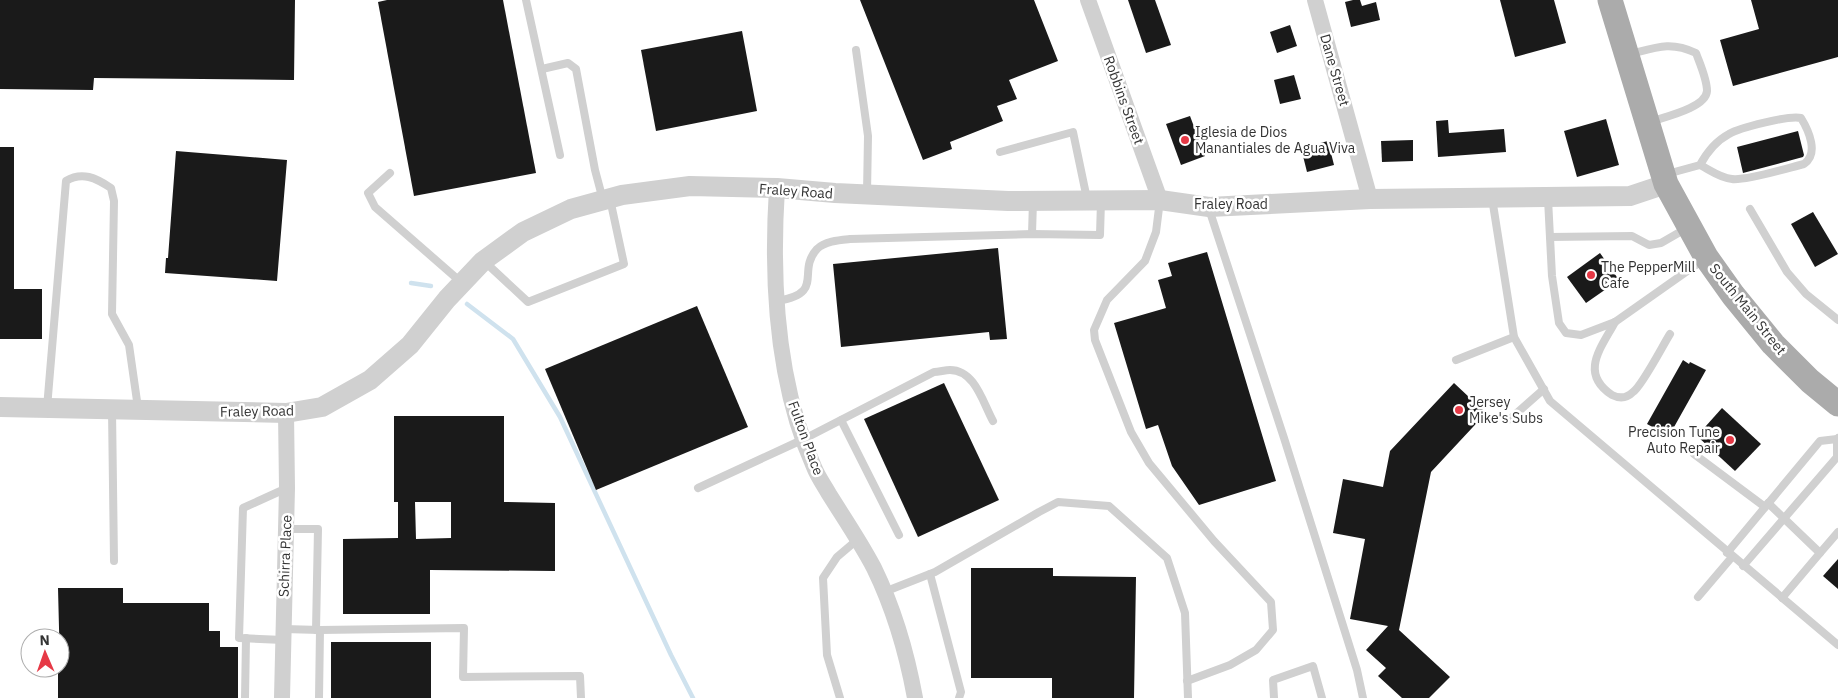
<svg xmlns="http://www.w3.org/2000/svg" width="1838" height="698" font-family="'IBM Plex Sans',sans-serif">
  <rect width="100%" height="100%" fill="#fff"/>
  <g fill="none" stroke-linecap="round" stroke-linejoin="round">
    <g stroke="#cfe2ee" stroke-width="4.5">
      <polyline points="411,283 431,286"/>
      <polyline points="467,304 513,339 560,417 671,655 693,698"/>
    </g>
  </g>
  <g fill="#1a1a1a" fill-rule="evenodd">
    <polygon points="0,0 295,0 294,80 94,78 93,90 0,89"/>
    <polygon points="387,0 503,0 536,173 414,196 378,2"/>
    <polygon points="860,0 1034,0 1058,61 1009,80 1017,99 997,106 1003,121 950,142 952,149 923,160"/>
    <polygon points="1128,0 1155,0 1171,45 1146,53"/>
    <polygon points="1353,0 1360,0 1362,6 1376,2 1380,20 1351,27 1345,2"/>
    <polygon points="1500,0 1554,0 1566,43 1515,57"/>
    <polygon points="1751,0 1838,0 1838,57 1733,86 1720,40 1759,29"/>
    <polygon points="1290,25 1297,46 1277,53 1270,32"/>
    <polygon points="742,31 757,111 656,131 641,50"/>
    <polygon points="1294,75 1301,99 1280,104 1274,80"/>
    <polygon points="1190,116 1205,156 1181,165 1166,124"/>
    <polygon points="1606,119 1619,165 1577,177 1564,131"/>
    <polygon points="1448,120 1449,133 1504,129 1506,152 1438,157 1436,121"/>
    <polygon points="1798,131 1804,155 1803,157 1743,173 1737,147"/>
    <polygon points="1413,140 1413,161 1382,162 1381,141"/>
    <polygon points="1328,141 1334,165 1307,172 1301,148"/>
    <polygon points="0,147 14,147 14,289 42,289 42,339 0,339"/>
    <polygon points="176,151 287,160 277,281 165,273 166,258 168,258"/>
    <polygon points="1813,212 1838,254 1815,267 1791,224"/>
    <polygon points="998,248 1007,339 990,340 989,332 841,347 833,264"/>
    <polygon points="1207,252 1276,481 1199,505 1172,466 1158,425 1146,429 1114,323 1166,308 1158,280 1172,276 1168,263"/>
    <polygon points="1600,253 1619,280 1586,303 1567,277"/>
    <polygon points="697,306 748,427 596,490 545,369"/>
    <polygon points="1683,360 1689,364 1690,362 1706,370 1669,436 1647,424"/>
    <polygon points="944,383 999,500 918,537 864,419"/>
    <polygon points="1454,383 1486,413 1431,472 1399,630 1450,677 1429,698 1402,698 1378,676 1386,668 1366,650 1388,626 1350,619 1365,539 1333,533 1343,479 1383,487 1390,451"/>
    <polygon points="1722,408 1761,444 1735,471 1697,436"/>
    <path d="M394,416h110v86l51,1v68l-125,-1v44h-87v-75l55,-1v-36h-4zM415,502h36v36l-35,1z"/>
    <polygon points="1838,559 1838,589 1823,576"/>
    <polygon points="971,568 1053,568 1053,576 1136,577 1134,698 1052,698 1052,678 971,678"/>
    <polygon points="58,588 123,588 123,603 209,603 209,631 220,631 220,647 238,647 238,698 58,698 58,668 60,668"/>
    <rect x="331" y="642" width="100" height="56"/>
  </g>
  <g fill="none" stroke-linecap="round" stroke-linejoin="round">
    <g stroke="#d0d0d0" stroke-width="8">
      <polyline points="526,0 560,155"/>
      <polyline points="856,50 868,136 867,193"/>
      <path d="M1631,54c26,-7 40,-13 65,-1 4,11 11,26 11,38 -1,17 -43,26 -57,31"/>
      <polyline points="542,69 568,63 576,69 595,170 603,200"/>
      <polyline points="1000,152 1073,132 1087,199"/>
      <polyline points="390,173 368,193 375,207 462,283"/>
      <path d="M1667,174l33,-9c10,5 20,13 32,14 14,2 56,-11 72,-15 15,-10 5,-33 -3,-46 -12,-3 -62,10 -72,16 -13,7 -22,18 -29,31"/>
      <polyline points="1548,199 1552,276 1559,323 1566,333 1581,335 1615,322 1703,260"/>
      <polyline points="1160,200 1156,232 1145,261 1107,300 1094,330 1095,340 1131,432 1149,463 1214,541 1271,602 1273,630 1256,650 1230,665 1187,681"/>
      <polyline points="1209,209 1284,438 1357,670 1363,698"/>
      <polyline points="1750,209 1787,272 1806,294 1838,320"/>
      <polyline points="1032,234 1033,201"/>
      <polyline points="1550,237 1632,236 1649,245 1661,243 1687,228"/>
      <polyline points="485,262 528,302 624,264 610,199"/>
      <path d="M777,301c49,-8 19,-29 40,-52 8,-8 23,-9 33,-10l182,-5 68,1 1,-34"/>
      <path d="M1615,322c-14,26 -36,51 -3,73 8,4 15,3 21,-3 9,-6 30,-47 37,-58"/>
      <polyline points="1514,337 1550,401 1838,645"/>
      <polyline points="1456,360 1514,337 1492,198"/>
      <path d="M47,408l19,-227c16,-10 30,-3 45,7l3,13 -2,113 17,31 9,63"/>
      <polyline points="112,410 114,561"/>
      <polyline points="1510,419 1544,389"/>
      <polyline points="841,420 899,535"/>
      <polyline points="1694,454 1765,507"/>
      <path d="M698,488l106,-49 130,-67c5,0 11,-2 16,-2 25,0 33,33 43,51"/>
      <polyline points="1768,503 1820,553 1782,598"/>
      <polyline points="286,529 318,529 316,630"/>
      <polyline points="1727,553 1820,441 1837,439"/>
      <polyline points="1820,553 1838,532"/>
      <polyline points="1743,566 1837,457 1837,439 1838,438"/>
      <polyline points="930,574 961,692 959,698"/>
      <polyline points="884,592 935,572 1039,512 1058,502 1109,506 1167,558 1185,613 1188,698"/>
      <polyline points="1698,597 1732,557"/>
      <polyline points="284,629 320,630 319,698"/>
      <polyline points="320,630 464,628 463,677 580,676 581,698"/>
      <polyline points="283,640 239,638 243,508 287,488"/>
      <polyline points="245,698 246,638"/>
      <polyline points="840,698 827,655 823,578 837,557 857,540"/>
      <polyline points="1274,698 1273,680 1313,666 1322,698"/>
    </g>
    <g stroke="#d0d0d0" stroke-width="16">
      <polyline points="1088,0 1160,200"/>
      <polyline points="1315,0 1370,199"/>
      <path d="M777,188c-6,93 -1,194 37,279 4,10 10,18 15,27 15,24 32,49 45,74 20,41 33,86 41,130"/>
      <polyline points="282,698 287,488 286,413"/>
    </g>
    <polyline stroke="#d0d0d0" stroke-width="20" points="0,407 286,413 322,407 370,380 410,345 447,299 483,261 523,232 571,209 622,195 690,186 777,188 835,193 1008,201 1160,200 1209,207 1370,199 1630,196 1666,184"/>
    <polyline stroke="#ababab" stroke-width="25" points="1610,0 1666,184 1706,257 1733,295 1773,344 1810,381 1838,404"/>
  </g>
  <g fill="#e63946" stroke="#fff" stroke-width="2">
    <circle cx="1185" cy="140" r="5"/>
    <circle cx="1591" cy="275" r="5"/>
    <circle cx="1459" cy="410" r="5"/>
    <circle cx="1730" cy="440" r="5"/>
  </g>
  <g text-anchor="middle" stroke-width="5" stroke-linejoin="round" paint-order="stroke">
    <g font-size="14" fill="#333" stroke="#fff">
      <text transform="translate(1335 70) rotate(74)" y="5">Dane Street</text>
      <text transform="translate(1124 100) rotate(70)" y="5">Robbins Street</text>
      <text transform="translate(796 191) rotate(4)" y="5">Fraley Road</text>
      <text x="1231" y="209">Fraley Road</text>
      <text transform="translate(1748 309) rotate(51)" y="5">South Main Street</text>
      <text transform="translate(257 411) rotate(-1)" y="5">Fraley Road</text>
      <text transform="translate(806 438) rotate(70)" y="5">Fulton Place</text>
      <text transform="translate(285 556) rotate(-88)" y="5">Schirra Place</text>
    </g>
    <g font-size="14" fill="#333" stroke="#fff" text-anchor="start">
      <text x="1195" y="137">Iglesia de Dios<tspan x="1195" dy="16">Manantiales de Agua Viva</tspan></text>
      <text x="1601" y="272">The PepperMill<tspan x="1601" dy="16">Cafe</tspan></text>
      <text x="1469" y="407">Jersey<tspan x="1469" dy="16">Mike's Subs</tspan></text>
      <text x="1720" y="437" text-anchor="end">Precision Tune<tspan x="1720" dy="16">Auto Repair</tspan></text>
    </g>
  </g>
  <g transform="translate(45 653) rotate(358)"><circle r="24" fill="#ffffff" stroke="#adadad"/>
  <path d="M0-4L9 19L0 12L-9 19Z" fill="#e63946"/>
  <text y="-8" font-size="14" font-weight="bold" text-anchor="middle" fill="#333333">N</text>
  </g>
</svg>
